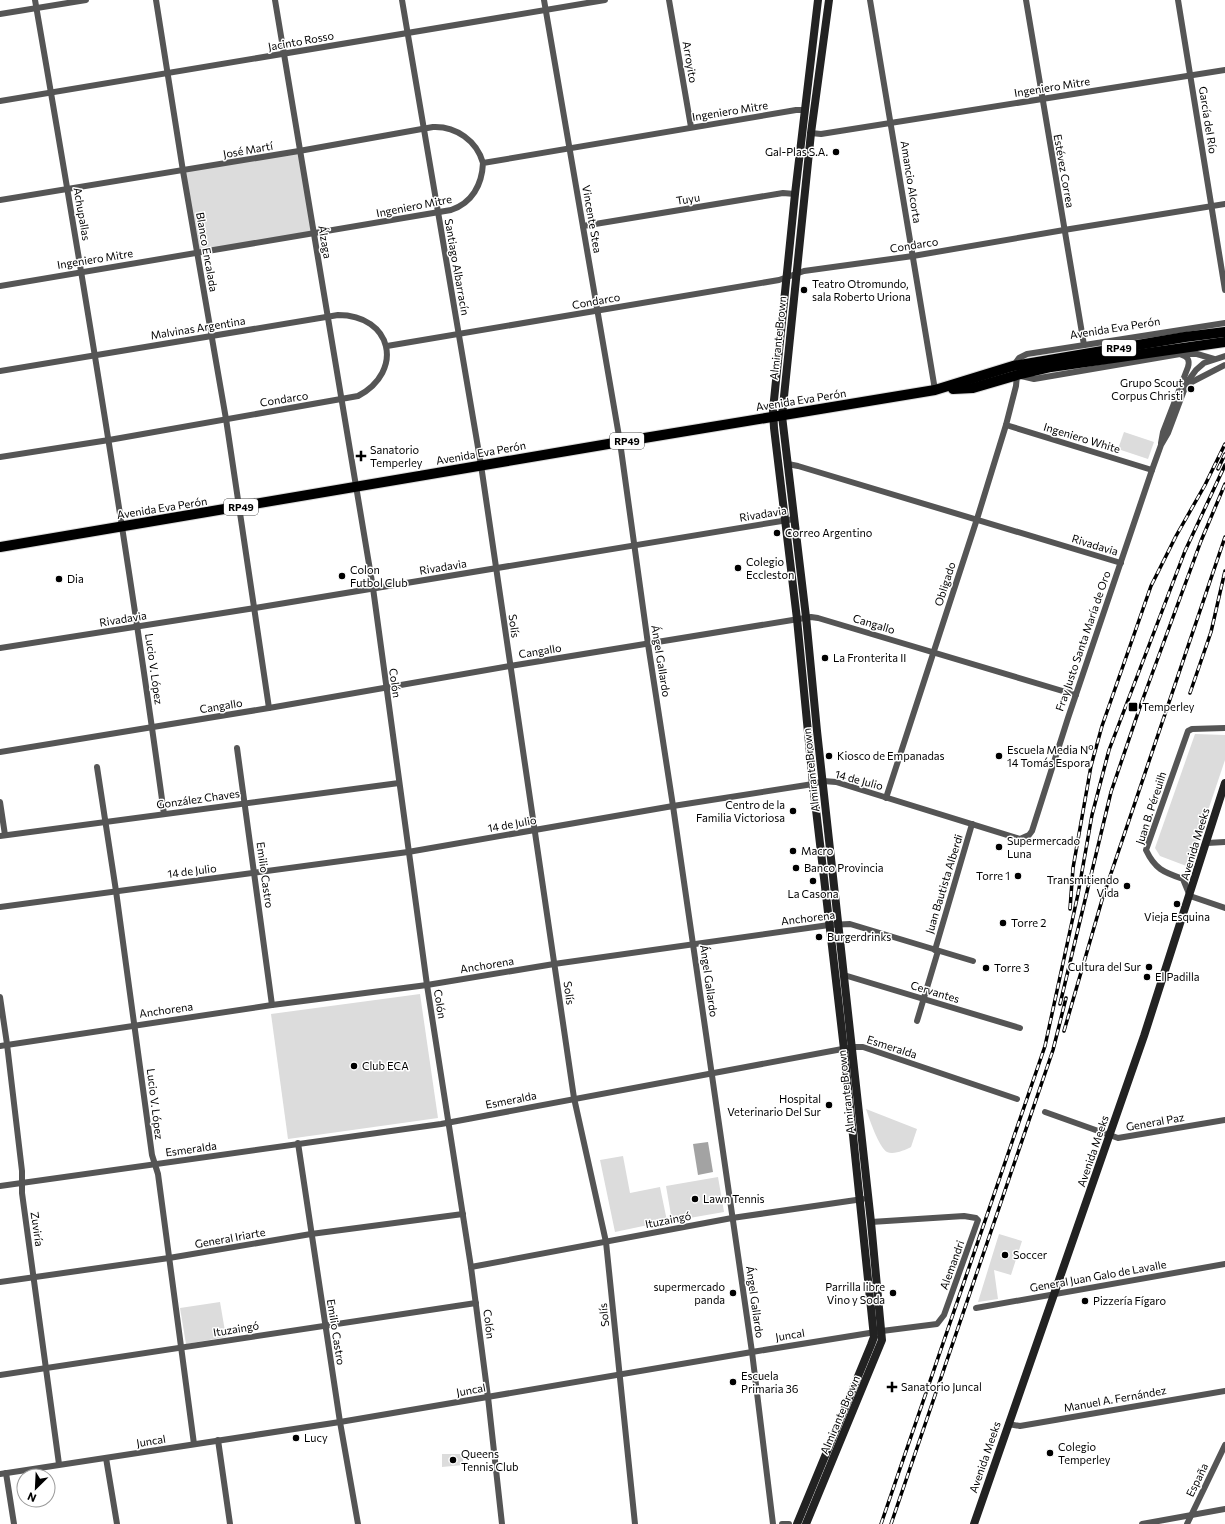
<svg xmlns="http://www.w3.org/2000/svg" width="1225" height="1524" font-family="Commissioner,sans-serif">
  <rect width="100%" height="100%" fill="#fff"/>
  <g fill="#dcdcdc">
    <polygon points="299,151 313,234 197,253 183,171"/>
    <polygon points="1124,432 1154,442 1148,459 1118,449"/>
    <polygon points="1195,734 1225,735 1225,760 1189,867 1160,856 1155,848"/>
    <polygon points="420,994 438,1118 288,1139 271,1014"/>
    <path d="M866,1109l51,20 -6,18c-6,3 -17,8 -24,5 -8,-4 -18,-34 -21,-43z"/>
    <polygon points="623,1156 630,1193 660,1187 667,1221 615,1232 600,1160"/>
    <polygon points="718,1177 724,1212 672,1221 666,1186"/>
    <polygon points="999,1234 1022,1241 1011,1275 994,1270 998,1299 978,1302"/>
    <polygon points="220,1302 226,1337 186,1344 180,1308"/>
    <polygon points="442,1454 463,1454 463,1465 442,1467"/>
  </g>
  <polygon fill="#a3a3a3" points="708,1142 713,1172 698,1175 693,1144"/>
  <g fill="none" stroke-linecap="round" stroke-linejoin="round">
    <g stroke="#dbdbdb" stroke-width="12">
      <g id="primary">
        <polyline points="953,389 973,388 1017,375 1051,367 1225,342"/>
        <polyline points="0,547 620,442 935,390 1013,366 1185,337 1225,332"/>
      </g>
    </g>
    <g stroke="#555" stroke-width="6">
      <path d="M35,0c47,271 92,542 129,814"/>
      <polyline points="156,0 183,171 226,419 269,708"/>
      <polyline points="275,0 373,588 427,985 471,1267 488,1397 502,1524"/>
      <polyline points="402,0 481,465 574,1098 606,1242 635,1524"/>
      <polyline points="544,0 620,442 648,644 673,806 752,1352 773,1524"/>
      <polyline points="669,0 691,127"/>
      <polyline points="870,0 935,390"/>
      <polyline points="1026,0 1084,345"/>
      <polyline points="1178,0 1225,290"/>
      <polyline points="0,14 86,0"/>
      <polyline points="0,101 605,0"/>
      <polyline points="811,133 821,134 1225,70"/>
      <path d="M0,200l299,-49 134,-24c23,-1 44,14 50,36"/>
      <polyline points="583,226 783,193 795,194"/>
      <path d="M0,286l451,-76c21,-7 31,-25 32,-47l313,-53h8"/>
      <polyline points="387,346 779,280 804,271 913,256 1064,230 1225,204"/>
      <polyline points="1014,365 1019,358 1027,354 1225,323"/>
      <path d="M0,371l338,-56c54,0 67,56 20,81l-249,44 -109,17"/>
      <polyline points="1185,385 1196,370 1204,363 1225,356"/>
      <polyline points="1006,425 1152,470"/>
      <path d="M1161,443l2,-11 25,-65c2,-7 0,-10 -6,-12"/>
      <polyline points="788,464 798,466 1121,563"/>
      <polyline points="0,648 255,608 794,519"/>
      <path d="M1225,728l-33,1 -4,2 -42,119c9,19 17,22 37,29l7,17 35,12"/>
      <polyline points="237,748 272,1005"/>
      <polyline points="0,752 269,708 510,666 811,617 818,618 1076,695"/>
      <polyline points="97,767 116,891 152,1155 158,1174 194,1444"/>
      <polyline points="886,798 977,519 1006,425 1016,386 1017,375 1034,379 1180,354 1197,354 1214,359"/>
      <polyline points="0,802 5,835"/>
      <polyline points="0,836 399,783"/>
      <polyline points="1207,843 1225,842"/>
      <polyline points="0,907 408,852 673,806 813,784 823,781 836,782 1020,839 1029,835 1032,831 1068,718 1152,470 1161,445 1168,433 1186,385 1225,365"/>
      <polyline points="935,950 972,824"/>
      <polyline points="844,975 1020,1028"/>
      <polyline points="0,997 7,1044 22,1171 22,1193 59,1464"/>
      <polyline points="917,1021 938,951"/>
      <polyline points="0,1046 272,1005 427,985 554,964 829,925 850,924 973,961"/>
      <polyline points="1045,1112 1118,1138 1225,1120"/>
      <polyline points="298,1143 340,1422 358,1524"/>
      <polyline points="0,1186 441,1124 853,1047 863,1047 1017,1099"/>
      <polyline points="471,1267 732,1218 863,1199"/>
      <polyline points="0,1282 169,1258 311,1234 463,1214"/>
      <polyline points="976,1308 1225,1264"/>
      <polyline points="0,1375 476,1303"/>
      <polyline points="1008,1424 1020,1426 1225,1391"/>
      <polyline points="218,1440 230,1524"/>
      <polyline points="106,1458 117,1524"/>
      <polyline points="6,1473 14,1524"/>
      <polyline points="0,1474 340,1422 752,1352 882,1331 937,1324 944,1315 978,1220 976,1218 964,1216 871,1222"/>
      <polyline points="782,1524 789,1524"/>
      <polyline points="1142,1524 1225,1509"/>
      <polyline points="1187,1524 1225,1445"/>
    </g>
    <g stroke="#222" stroke-width="8">
      <polyline points="797,1524 871,1345 874,1337 844,1049 813,784 797,619 774,428 773,410 795,194 818,0"/>
      <polyline points="806,1524 882,1340 871,1222 817,731 806,617 782,416 811,133 829,0"/>
      <polyline points="974,1524 1144,1036 1225,783"/>
    </g>
    <use href="#primary" stroke="#000" stroke-width="10"/>
    <g stroke="#000" stroke-width="3.5">
      <g id="rail">
        <polyline points="1218,469 1225,454"/>
        <polyline points="1190,693 1211,632 1225,571"/>
        <polyline points="1070,909 1073,868 1091,766 1102,726 1151,586 1176,536 1205,485 1225,444"/>
        <polyline points="1060,1004 1111,792 1141,704 1201,541 1225,484"/>
        <polyline points="1064,1031 1102,900 1225,537"/>
        <polyline points="881,1524 1045,1046 1078,894 1092,815 1109,750 1185,551 1225,465"/>
        <polyline points="891,1524 1053,1050 1066,998"/>
      </g>
    </g>
    <use href="#rail" stroke="#fff" stroke-width="2" stroke-dasharray="6" stroke-linecap="butt"/>
  </g>
  <g fill="#000" stroke="#fff" stroke-width="1.5">
    <circle cx="836" cy="152" r="4"/>
    <circle cx="804" cy="290" r="4"/>
    <circle cx="1191" cy="389" r="4"/>
    <path d="M359 450h4v4h4v4h-4v4h-4v-4h-4v-4h4z"/>
    <circle cx="777" cy="533" r="4"/>
    <circle cx="738" cy="568" r="4"/>
    <circle cx="342" cy="576" r="4"/>
    <circle cx="59" cy="579" r="4"/>
    <circle cx="825" cy="658" r="4"/>
    <rect x="1128" y="702" width="10" height="10" rx="2"/>
    <circle cx="829" cy="756" r="4"/>
    <circle cx="999" cy="756" r="4"/>
    <circle cx="793" cy="811" r="4"/>
    <circle cx="999" cy="847" r="4"/>
    <circle cx="793" cy="851" r="4"/>
    <circle cx="796" cy="868" r="4"/>
    <circle cx="1018" cy="876" r="4"/>
    <circle cx="813" cy="881" r="4"/>
    <circle cx="1127" cy="886" r="4"/>
    <circle cx="1177" cy="904" r="4"/>
    <circle cx="1003" cy="923" r="4"/>
    <circle cx="819" cy="937" r="4"/>
    <circle cx="1149" cy="967" r="4"/>
    <circle cx="986" cy="968" r="4"/>
    <circle cx="1147" cy="977" r="4"/>
    <circle cx="354" cy="1066" r="4"/>
    <circle cx="829" cy="1105" r="4"/>
    <circle cx="695" cy="1199" r="4"/>
    <circle cx="1005" cy="1255" r="4"/>
    <circle cx="733" cy="1293" r="4"/>
    <circle cx="893" cy="1293" r="4"/>
    <circle cx="1085" cy="1301" r="4"/>
    <circle cx="733" cy="1382" r="4"/>
    <path d="M890 1381h4v4h4v4h-4v4h-4v-4h-4v-4h4z"/>
    <circle cx="296" cy="1438" r="4"/>
    <circle cx="1050" cy="1453" r="4"/>
    <circle cx="453" cy="1460" r="4"/>
  </g>
  <g text-anchor="middle" stroke-width="3" stroke-linejoin="round" paint-order="stroke">
    <g fill="#fff" stroke="#4c4c4c" stroke-width="1">
      <rect x="1102" y="340" width="34" height="16" rx="3"/>
      <rect x="610" y="433" width="34" height="16" rx="3"/>
      <rect x="224" y="499" width="34" height="16" rx="3"/>
    </g>
    <g font-size="10" font-weight="bold" fill="#000">
      <text x="1119" y="352">RP49</text>
      <text x="627" y="445">RP49</text>
      <text x="241" y="511">RP49</text>
    </g>
    <g font-size="11" fill="#000" stroke="#fff">
      <text transform="translate(301 41) rotate(-10)" y="4">Jacinto Rosso</text>
      <text transform="translate(690 62) rotate(80)" y="4">Arroyito</text>
      <text transform="translate(1052 87) rotate(-9)" y="4">Ingeniero Mitre</text>
      <text transform="translate(730 111) rotate(-9)" y="4">Ingeniero Mitre</text>
      <text transform="translate(1208 120) rotate(81)" y="4">García del Río</text>
      <text transform="translate(248 150) rotate(-10)" y="4">José Martí</text>
      <text transform="translate(1064 171) rotate(80)" y="4">Estévez Correa</text>
      <text transform="translate(911 182) rotate(81)" y="4">Amancio Alcorta</text>
      <text transform="translate(688 199) rotate(-9)" y="4">Tuyu</text>
      <text transform="translate(414 206) rotate(-11)" y="4">Ingeniero Mitre</text>
      <text transform="translate(82 214) rotate(80)" y="4">Achupallas</text>
      <text transform="translate(592 219) rotate(80)" y="4">Vincente Stea</text>
      <text transform="translate(325 242) rotate(80)" y="4">Álzaga</text>
      <text transform="translate(914 245) rotate(-9)" y="4">Condarco</text>
      <text transform="translate(207 252) rotate(80)" y="4">Blanco Encalada</text>
      <text transform="translate(95 259) rotate(-9)" y="4">Ingeniero Mitre</text>
      <text transform="translate(457 267) rotate(80)" y="4">Santiago Albarracín</text>
      <text transform="translate(596 301) rotate(-10)" y="4">Condarco</text>
      <text transform="translate(198 328) rotate(-9)" y="4">Malvinas Argentina</text>
      <text transform="translate(1115 328) rotate(-9)" y="4">Avenida Eva Perón</text>
      <text transform="translate(778 338) rotate(-84)" y="4">Almirante Brown</text>
      <text transform="translate(284 399) rotate(-9)" y="4">Condarco</text>
      <text transform="translate(801 400) rotate(-9)" y="4">Avenida Eva Perón</text>
      <text transform="translate(1082 438) rotate(17)" y="4">Ingeniero White</text>
      <text transform="translate(481 453) rotate(-10)" y="4">Avenida Eva Perón</text>
      <text transform="translate(162 508) rotate(-9)" y="4">Avenida Eva Perón</text>
      <text transform="translate(763 514) rotate(-9)" y="4">Rivadavia</text>
      <text transform="translate(1095 545) rotate(17)" y="4">Rivadavia</text>
      <text transform="translate(443 567) rotate(-9)" y="4">Rivadavia</text>
      <text transform="translate(945 584) rotate(-72)" y="4">Obligado</text>
      <text transform="translate(123 619) rotate(-9)" y="4">Rivadavia</text>
      <text transform="translate(874 624) rotate(17)" y="4">Cangallo</text>
      <text transform="translate(514 626) rotate(82)" y="4">Solís</text>
      <text transform="translate(1083 641) rotate(-71)" y="4">Fray Justo Santa María de Oro</text>
      <text transform="translate(540 651) rotate(-9)" y="4">Cangallo</text>
      <text transform="translate(661 661) rotate(81)" y="4">Ángel Gallardo</text>
      <text transform="translate(154 669) rotate(82)" y="4">Lucio V. López</text>
      <text transform="translate(395 683) rotate(82)" y="4">Colón</text>
      <text transform="translate(221 706) rotate(-9)" y="4">Cangallo</text>
      <text transform="translate(811 770) rotate(-96)" y="4">Almirante Brown</text>
      <text transform="translate(859 780) rotate(15)" y="4">14 de Julio</text>
      <text transform="translate(198 799) rotate(-8)" y="4">González Chaves</text>
      <text transform="translate(1151 808) rotate(-72)" y="4">Juan B. Péreuilh</text>
      <text transform="translate(512 824) rotate(-10)" y="4">14 de Julio</text>
      <text transform="translate(1195 844) rotate(-73)" y="4">Avenida Meeks</text>
      <text transform="translate(192 871) rotate(-7)" y="4">14 de Julio</text>
      <text transform="translate(265 875) rotate(82)" y="4">Emilio Castro</text>
      <text transform="translate(944 884) rotate(-73)" y="4">Juan Bautista Alberdi</text>
      <text transform="translate(808 918) rotate(-7)" y="4">Anchorena</text>
      <text transform="translate(487 965) rotate(-9)" y="4">Anchorena</text>
      <text transform="translate(709 981) rotate(82)" y="4">Ángel Gallardo</text>
      <text transform="translate(935 992) rotate(17)" y="4">Cervantes</text>
      <text transform="translate(569 993) rotate(82)" y="4">Solís</text>
      <text transform="translate(440 1004) rotate(81)" y="4">Colón</text>
      <text transform="translate(166 1010) rotate(-8)" y="4">Anchorena</text>
      <text transform="translate(892 1047) rotate(18)" y="4">Esmeralda</text>
      <text transform="translate(846 1092) rotate(-96)" y="4">Almirante Brown</text>
      <text transform="translate(511 1100) rotate(-11)" y="4">Esmeralda</text>
      <text transform="translate(155 1104) rotate(83)" y="4">Lucio V. López</text>
      <text transform="translate(1155 1122) rotate(-10)" y="4">General Paz</text>
      <text transform="translate(191 1149) rotate(-8)" y="4">Esmeralda</text>
      <text transform="translate(1093 1151) rotate(-71)" y="4">Avenida Meeks</text>
      <text transform="translate(668 1220) rotate(-11)" y="4">Ituzaingó</text>
      <text transform="translate(37 1229) rotate(82)" y="4">Zuviría</text>
      <text transform="translate(230 1238) rotate(-10)" y="4">General Iriarte</text>
      <text transform="translate(952 1265) rotate(-70)" y="4">Alemandri</text>
      <text transform="translate(1098 1276) rotate(-10)" y="4">General Juan Galo de Lavalle</text>
      <text transform="translate(755 1302) rotate(82)" y="4">Ángel Gallardo</text>
      <text transform="translate(604 1315) rotate(-96)" y="4">Solís</text>
      <text transform="translate(489 1324) rotate(83)" y="4">Colón</text>
      <text transform="translate(236 1329) rotate(-9)" y="4">Ituzaingó</text>
      <text transform="translate(336 1332) rotate(81)" y="4">Emilio Castro</text>
      <text transform="translate(790 1335) rotate(-9)" y="4">Juncal</text>
      <text transform="translate(471 1390) rotate(-10)" y="4">Juncal</text>
      <text transform="translate(1115 1399) rotate(-10)" y="4">Manuel A. Fernández</text>
      <text transform="translate(840 1415) rotate(-67)" y="4">Almirante Brown</text>
      <text transform="translate(151 1441) rotate(-9)" y="4">Juncal</text>
      <text transform="translate(985 1457) rotate(-71)" y="4">Avenida Meeks</text>
      <text transform="translate(1197 1480) rotate(-64)" y="4">España</text>
    </g>
    <g font-size="11" fill="#000" stroke="#fff" text-anchor="start">
      <text x="828" y="156" text-anchor="end">Gal-Plas S.A.</text>
      <text x="812" y="288">Teatro Otromundo,<tspan x="812" dy="13">sala Roberto Uriona</tspan></text>
      <text x="1183" y="387" text-anchor="end">Grupo Scout<tspan x="1183" dy="13">Corpus Christi</tspan></text>
      <text x="370" y="454">Sanatorio<tspan x="370" dy="13">Temperley</tspan></text>
      <text x="785" y="537">Correo Argentino</text>
      <text x="746" y="566">Colegio<tspan x="746" dy="13">Eccleston</tspan></text>
      <text x="350" y="574">Colon<tspan x="350" dy="13">Futbol Club</tspan></text>
      <text x="67" y="583">Dia</text>
      <text x="833" y="662">La Fronterita II</text>
      <text x="1142" y="711">Temperley</text>
      <text x="1007" y="754">Escuela Media N°<tspan x="1007" dy="13">14 Tomás Espora</tspan></text>
      <text x="837" y="760">Kiosco de Empanadas</text>
      <text x="785" y="809" text-anchor="end">Centro de la<tspan x="785" dy="13">Familia Victoriosa</tspan></text>
      <text x="1007" y="845">Supermercado<tspan x="1007" dy="13">Luna</tspan></text>
      <text x="801" y="855">Macro</text>
      <text x="804" y="872">Banco Provincia</text>
      <text x="1010" y="880" text-anchor="end">Torre 1</text>
      <text x="1119" y="884" text-anchor="end">Transmitiendo<tspan x="1119" dy="13">Vida</tspan></text>
      <text x="813" y="898" text-anchor="middle">La Casona</text>
      <text x="1177" y="921" text-anchor="middle">Vieja Esquina</text>
      <text x="1011" y="927">Torre 2</text>
      <text x="827" y="941">Burgerdrinks</text>
      <text x="1141" y="971" text-anchor="end">Cultura del Sur</text>
      <text x="994" y="972">Torre 3</text>
      <text x="1155" y="981">El Padilla</text>
      <text x="362" y="1070">Club ECA</text>
      <text x="821" y="1103" text-anchor="end">Hospital<tspan x="821" dy="13">Veterinario Del Sur</tspan></text>
      <text x="703" y="1203">Lawn Tennis</text>
      <text x="1013" y="1259">Soccer</text>
      <text x="725" y="1291" text-anchor="end">supermercado<tspan x="725" dy="13">panda</tspan></text>
      <text x="885" y="1291" text-anchor="end">Parrilla libre<tspan x="885" dy="13">Vino y Soda</tspan></text>
      <text x="1093" y="1305">Pizzería Fígaro</text>
      <text x="741" y="1380">Escuela<tspan x="741" dy="13">Primaria 36</tspan></text>
      <text x="901" y="1391">Sanatorio Juncal</text>
      <text x="304" y="1442">Lucy</text>
      <text x="1058" y="1451">Colegio<tspan x="1058" dy="13">Temperley</tspan></text>
      <text x="461" y="1458">Queens<tspan x="461" dy="13">Tennis Club</tspan></text>
    </g>
  </g>
  <g transform="translate(36 1488) rotate(204)"><circle r="19" fill="#ffffff" stroke="#999999"/>
  <path d="M0-3L7 15L0 10L-7 15Z" fill="#000000"/>
  <text y="-6" font-size="11" font-weight="bold" text-anchor="middle" fill="#000000">N</text>
  </g>
</svg>
